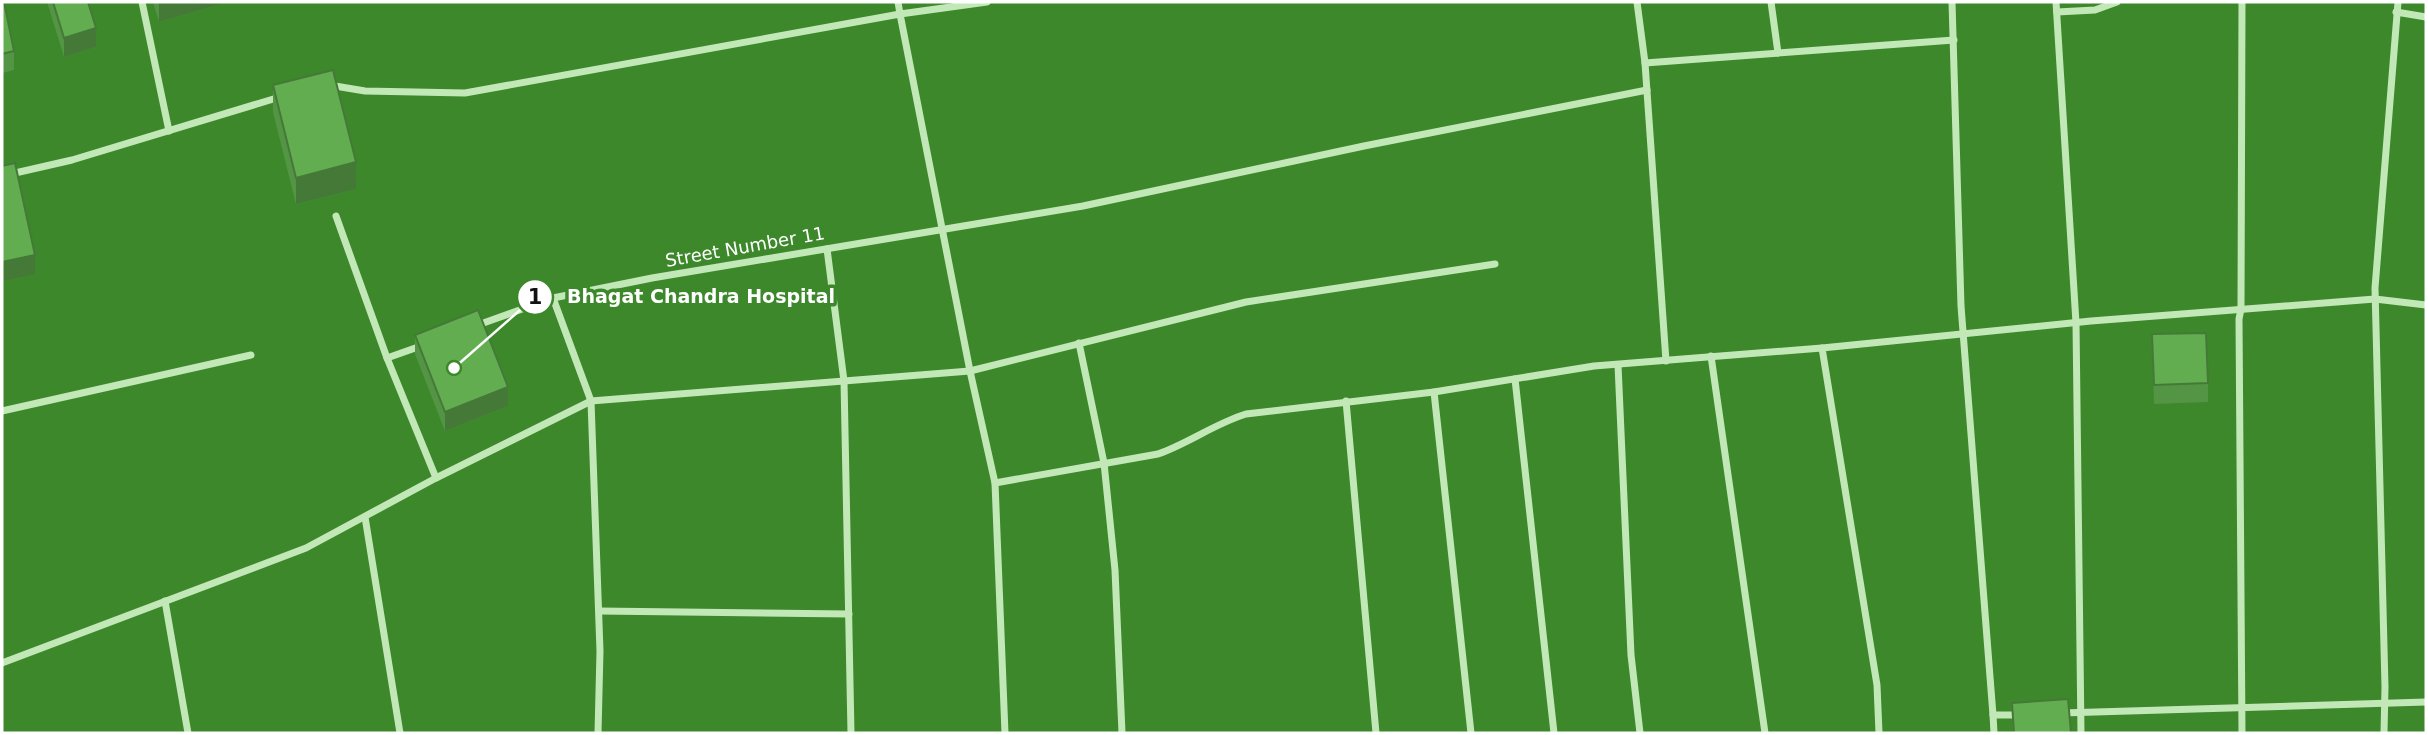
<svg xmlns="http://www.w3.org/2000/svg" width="2428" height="735" font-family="'DejaVu Sans',sans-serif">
  <rect width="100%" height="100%" fill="#3c882b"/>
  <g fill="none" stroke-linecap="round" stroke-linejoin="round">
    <g stroke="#c2e8b8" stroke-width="7">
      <polyline points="142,2 169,131"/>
      <polyline points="898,2 900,14 987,2"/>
      <polyline points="1637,2 1645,63 1666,361"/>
      <polyline points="1771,2 1778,53"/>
      <polyline points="1952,2 1961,306 1993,715 2019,715"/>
      <polyline points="2056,2 2076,323 2081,733"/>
      <polyline points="2057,12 2095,10 2117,2"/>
      <polyline points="2396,12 2426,17"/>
      <polyline points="1645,63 1954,40"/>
      <path d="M329,85l36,6 100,2 435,-79 70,357 25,112 163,-29c31,-11 56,-30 88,-40l188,-22 160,-26 228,-18"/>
      <polyline points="2,176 72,160 280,97"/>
      <polyline points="336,216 387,358 436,478"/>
      <polyline points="827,249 844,381 851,733"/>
      <polyline points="553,298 591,401 600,651 598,733"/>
      <polyline points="475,326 553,298 652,278 1083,206 1364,146 1647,90"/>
      <polyline points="1079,343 1104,463 1115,570 1122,733"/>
      <polyline points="1711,356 1765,733"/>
      <polyline points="387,358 421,346"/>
      <polyline points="1618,365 1631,655 1640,733"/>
      <polyline points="1515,379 1554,733"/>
      <polyline points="1434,392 1471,733"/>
      <polyline points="1346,401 1376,733"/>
      <polyline points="2,411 251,355"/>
      <polyline points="995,483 1005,733"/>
      <polyline points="365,517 400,733"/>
      <polyline points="165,601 188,733"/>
      <polyline points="599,611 849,614"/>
      <polyline points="2,663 306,548 436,478 591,401 970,371 1246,302 1495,264"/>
      <polyline points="2062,713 2426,702"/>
      <polyline points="1993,715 1994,733"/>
      <polyline points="1879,733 1877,685 1822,348 2091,321 2375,299 2426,305"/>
      <polyline points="2242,733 2239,319 2241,309 2242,2"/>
      <polyline points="2384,733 2385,687 2375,288 2398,2"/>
    </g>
  </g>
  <g fill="#549545">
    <polygon points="2,2 14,51 14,70 2,73"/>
    <polygon points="47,2 88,2 96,47 64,57"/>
    <polygon points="153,2 224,2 224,3 159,22"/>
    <polygon points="273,85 356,189 296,204 273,112"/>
    <polygon points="2152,334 2208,383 2208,402 2154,404"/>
    <polygon points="415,335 508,406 445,431 415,354"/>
    <polygon points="2012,703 2071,733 2013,733"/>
  </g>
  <g fill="#457938">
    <polygon points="159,2 224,2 224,3 159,22"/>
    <polygon points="96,28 96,47 64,57 64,38"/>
    <polygon points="356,162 356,189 296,204 296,178"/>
    <polygon points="35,255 35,274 2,281 2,262"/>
    <polygon points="508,387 508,406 445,431 445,412"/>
  </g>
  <g fill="#62ad50" stroke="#457938" stroke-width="2">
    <polygon points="2,2 4,2 14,51 2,54"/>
    <polygon points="53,2 88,2 96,28 64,38"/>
    <polygon points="333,70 356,162 296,178 273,85"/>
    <polygon points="15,163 35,255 2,262 2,166"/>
    <polygon points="478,310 508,387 445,412 415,335"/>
    <polygon points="2206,333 2208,383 2154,385 2152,334"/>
    <polygon points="2068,699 2071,733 2014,733 2012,703"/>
  </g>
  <g text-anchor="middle" stroke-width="7" stroke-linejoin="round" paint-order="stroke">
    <g font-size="18" fill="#fff" stroke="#3c882b">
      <text transform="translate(745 247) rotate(-10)" y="6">Street Number 11</text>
    </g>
  </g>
  <path fill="none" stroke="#fff" stroke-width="2.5" d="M454 368L535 297"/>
  <g fill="#fff" stroke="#3c882b" stroke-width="2.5">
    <circle cx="454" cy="368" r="7"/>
    <circle cx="535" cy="297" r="18"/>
  </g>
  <g font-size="21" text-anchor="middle" font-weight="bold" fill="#111">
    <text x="535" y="304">1</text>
  </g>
  <g font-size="19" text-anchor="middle" font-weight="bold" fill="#fff" stroke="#3c882b" stroke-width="7" stroke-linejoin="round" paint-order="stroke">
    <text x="701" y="303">Bhagat Chandra Hospital</text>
  </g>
  <rect width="2428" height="735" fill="none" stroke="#ffffff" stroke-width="7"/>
</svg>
